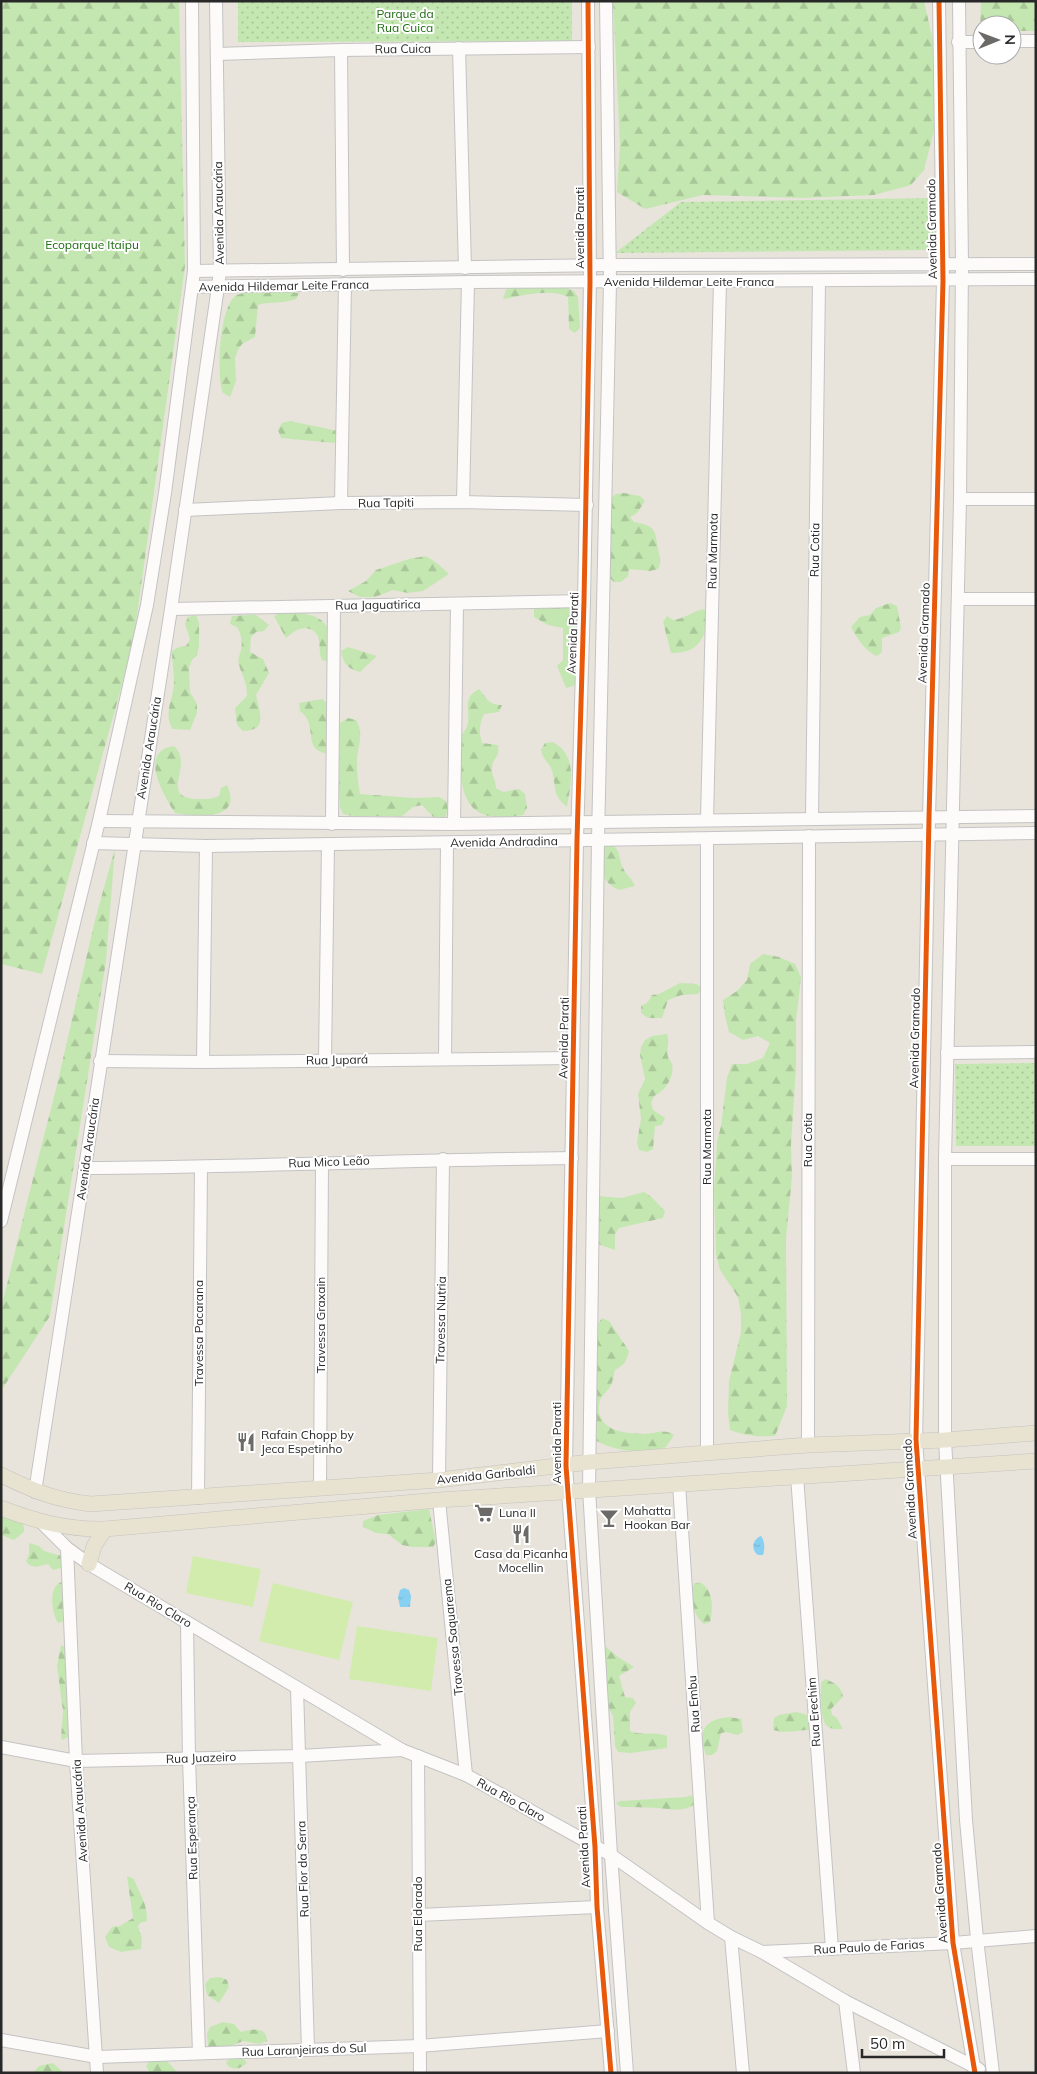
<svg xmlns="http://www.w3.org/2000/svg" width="1037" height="2074" font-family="Mulish,sans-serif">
  <defs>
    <pattern id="grass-dots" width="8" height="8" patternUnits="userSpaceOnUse" patternTransform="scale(1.25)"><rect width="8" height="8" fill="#c4e7b1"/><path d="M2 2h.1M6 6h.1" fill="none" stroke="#a8c698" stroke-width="1.8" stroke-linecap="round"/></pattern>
    <pattern id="forest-firs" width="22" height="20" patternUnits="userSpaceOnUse" patternTransform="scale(1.25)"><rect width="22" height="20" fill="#c4e7b1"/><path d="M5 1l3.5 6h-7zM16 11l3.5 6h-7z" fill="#a8c698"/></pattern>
    <pattern id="water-ripples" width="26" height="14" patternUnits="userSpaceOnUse" patternTransform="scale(1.25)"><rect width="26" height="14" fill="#87d0f2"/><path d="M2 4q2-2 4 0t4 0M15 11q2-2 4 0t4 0" fill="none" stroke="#75b3d0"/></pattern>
  </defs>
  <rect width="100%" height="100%" fill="#e8e4dc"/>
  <g fill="url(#grass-dots)">
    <polygon points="238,1 572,1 572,41 238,42"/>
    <polygon points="933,198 935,250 615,253 681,202"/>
    <polygon points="1036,1063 1036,1146 956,1146 955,1064"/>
  </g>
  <g fill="url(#forest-firs)">
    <polygon points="1,1 179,1 185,266 133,645 42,974 1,964"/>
    <polygon points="613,1 924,1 935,50 934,130 924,170 911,185 874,195 802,198 703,195 645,209 617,192 620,145"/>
    <polygon points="981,1 1036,1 1036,31 1012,31 1012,25 982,25 982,31 980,31"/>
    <path d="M512,285l55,3 7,3 4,6 2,31 -5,5 -6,-4 -1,-32c-19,-9 -45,-1 -65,2l3,-9z"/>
    <path d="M277,291l22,2 -3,6c-13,5 -26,2 -38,6l-3,32 -13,7 -4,6 -3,8 1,23 -6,16 -7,-4c-7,-17 -4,-89 14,-98 11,-5 28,-4 40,-4z"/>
    <polygon points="290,421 338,431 339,437 334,443 281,438 278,430 282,423"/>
    <path d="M624,493l16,3 5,5 -8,12 -7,4 4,5c22,4 21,8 24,27 2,8 4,12 0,20l-8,2 -21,-2 -1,7 -7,6h-7l-6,-6 1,-77 7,-5z"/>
    <polygon points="426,556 438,564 449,574 423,591 408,593 393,590 375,597 360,597 348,591 366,581 376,570 409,559"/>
    <path d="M890,603l7,3 4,22 -2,4 -17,6v14l-5,4c-10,-3 -21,-19 -26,-29l9,-10 10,-2 6,-7z"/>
    <path d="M540,605l30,2c13,21 4,50 9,74l-6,5 -7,2 -9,-22 6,-6v-32l-15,-3 -14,-8v-8z"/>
    <path d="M703,609l6,4c-3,24 -10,41 -38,40l-8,-31 4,-6 6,4c11,-1 19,-8 30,-11z"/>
    <path d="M281,612c17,0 45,1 48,21 2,9 0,20 0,29l-7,-2c-3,-7 -2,-13 -3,-20 -1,-9 -11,-14 -19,-11 -5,1 -10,6 -14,9l-12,-22z"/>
    <path d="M196,615l3,8v23l-2,9 -5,5 -3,8 1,24 7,12v9l-7,17 -17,-1c-10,-15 0,-29 1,-46 0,-10 -2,-21 -2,-32l7,-4 7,-1 4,-7 -5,-15 3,-7z"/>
    <path d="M249,615h7l13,10 -5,6 -8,1 -5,5 -1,15 13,7 6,14 -13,22c4,17 12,36 -13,36l-6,-6 -2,-17 12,-12c0,-14 -4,-18 -8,-31 -2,-6 1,-10 2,-15 2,-8 0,-16 -4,-23l-7,-3 2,-8z"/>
    <path d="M348,647l29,9 -17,16c-12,-3 -17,-8 -19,-21z"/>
    <path d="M479,689c8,9 9,16 23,16l-3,7 -15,2c-5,10 -5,19 -2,29l16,2c2,14 -5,11 -6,23 -1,7 4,12 4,20l7,4 16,-3 6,5 2,14 -4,7c-41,8 -62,-3 -62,-48 -1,-8 -2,-18 -1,-27 1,-6 7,-11 8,-17 2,-15 -6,-25 11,-34z"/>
    <path d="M322,699l6,5v50c-28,-5 -8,-28 -28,-43l-1,-8z"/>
    <path d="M348,718l8,2c9,14 1,27 1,42 0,11 1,22 3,32l55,4 24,-1 7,4 2,8 -3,10 -7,3 -16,-17 -9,2 -12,10c-19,-3 -40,2 -58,-3l-3,-7 -1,-17 1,-67z"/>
    <path d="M553,742c25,14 18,41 14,65 -16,-14 -10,-18 -15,-36 -2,-8 -9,-10 -11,-21l4,-7z"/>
    <path d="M174,746c21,19 -16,51 22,53 9,0 15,1 23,-3l2,-8 6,-3c17,36 -30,32 -52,28 -11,-17 -38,-62 -1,-67z"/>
    <path d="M605,845h8c9,8 5,13 10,23 3,7 9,10 12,18l-16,4c-18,-8 -18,-20 -19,-38z"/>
    <polygon points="115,848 106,961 50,1316 1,1391 1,1309 26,1206 56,1089 95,920"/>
    <path d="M763,954l16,3 16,7 6,13 -5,44v45l-5,79 1,32 -6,61 1,168 -12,30c-16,1 -29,0 -45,-6l-2,-17 1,-32 12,-49v-18l-3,-17 -18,-27 -4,-15 -2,-64 3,-49 4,-16 6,-48 5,-14h15l16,-6 7,-15 -12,-7 -15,4 -14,-8 -4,-16 -2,-16 14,-9 10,-11 3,-16z"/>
    <polygon points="680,983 696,984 703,988 698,994 682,995 668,1000 662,1018 648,1018 641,1013 641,1006 648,1002 652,995 659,994"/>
    <path d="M667,1034c3,10 -1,15 1,23 1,3 3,4 4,7 3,12 -7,28 -18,32l-3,7 2,7 12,8 -3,7 -7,1 -2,23 -6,3 -8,-2 -2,-8 4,-23 -3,-25 7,-15 -5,-24 1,-8 4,-7 7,-4z"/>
    <path d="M644,1192c8,4 14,12 21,19l-2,7 -44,10 -4,6v16l-23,-8 6,-46 24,2z"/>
    <path d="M602,1318l7,3 20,30c-2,10 -5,14 -14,19 -1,4 -2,11 -4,15 -4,8 -11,10 -12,20 -2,26 24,28 45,29 12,0 19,-6 30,1l-8,12c-24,7 -54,5 -74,-9v-30l5,-22v-61z"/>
    <polygon points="429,1509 436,1542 433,1547 413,1547 402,1545 388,1534 376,1533 363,1527 363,1521 378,1515"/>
    <path d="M1,1512c10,4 25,6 23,20l-10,8 -13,-5z"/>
    <path d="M29,1543l10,3 5,5 18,5 1,9 -2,3 -8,2 -5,-6c-9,2 -16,6 -22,-3l3,-7z"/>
    <path d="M65,1581l-1,38 -2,3 -4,1c-7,-11 -11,-40 7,-42z"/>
    <path d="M700,1582c14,9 13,26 10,40l-6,2c-11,-8 -16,-28 -10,-40z"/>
    <polygon points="61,1645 67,1648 69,1699 67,1712 69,1736 63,1740 61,1738 63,1711 57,1666"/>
    <path d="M605,1646l13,11 16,10 -15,9 6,21 8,1 3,5 -6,9v19c11,5 24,0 37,5v12l-36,5 -13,-1 -3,-6 -2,-30 -6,-10z"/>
    <path d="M825,1679c9,3 17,8 18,18l-12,12 1,6 5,3 6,11c-5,0 -12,1 -16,-3 -7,-6 -6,-33 -6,-43z"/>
    <path d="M796,1712l12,3 4,4v6l-3,5c-13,0 -23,4 -36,0l1,-12 5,-3z"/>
    <path d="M729,1717l12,2 2,13 -6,3 -11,-3 -5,1 -4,18 -5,4h-6c-8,-24 -3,-35 23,-38z"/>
    <path d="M691,1795l5,8c-12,10 -25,6 -39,5 -12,-1 -24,-1 -36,-1l-5,-4 4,-2 66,-4z"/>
    <path d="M127,1876l7,3c6,17 13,22 13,42l-7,2 -2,4 4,11 -1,11 -20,3 -12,-5 -4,-10 7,-10 8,-1 13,-8z"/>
    <polygon points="220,1977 227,1980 229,1987 219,2003 207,1995 205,1984 210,1978"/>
    <path d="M223,2022l11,2 7,8c10,-3 26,-6 26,9l-8,3 -16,-3c-11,5 -22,10 -35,5l-1,-12 3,-7z"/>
    <path d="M242,2056l5,7c-6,5 -12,8 -19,3l-2,-3 2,-3z"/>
    <polygon points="150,2060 166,2060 178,2073 150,2073 146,2066"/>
    <polygon points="53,2063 64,2073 33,2073 39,2066"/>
  </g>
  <g fill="#d1ecad">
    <polygon points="193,1556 261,1569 253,1607 186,1593"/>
    <polygon points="273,1583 353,1602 339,1660 259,1641"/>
    <polygon points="357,1626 438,1638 431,1691 349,1679"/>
  </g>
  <g fill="url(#water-ripples)">
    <path d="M761,1536c4,6 4,12 2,19h-5c-8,-6 -5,-16 3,-19z"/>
    <polygon points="404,1588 409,1590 411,1596 410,1607 400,1607 398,1597 400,1590"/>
  </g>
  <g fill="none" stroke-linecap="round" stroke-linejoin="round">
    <g stroke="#c4c3c3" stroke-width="14">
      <g id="minor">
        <polyline points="588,1 590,282 584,601 577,840 566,1466 595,1847 597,1907 611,2073"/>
        <polyline points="606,1 610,282 598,840 589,1489 611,1855 627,2073"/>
        <polyline points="939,1 943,281 929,818 916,1440 953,1943 975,2073"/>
        <polyline points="959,1 962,264 960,499 945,1159 945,1440 966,1820 977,1939 993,2073"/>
        <polyline points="1012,41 1036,41"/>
        <polyline points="958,42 982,42"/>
        <polyline points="459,48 465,268"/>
        <polyline points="341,50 343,270"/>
        <polyline points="217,54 341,50 589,47"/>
        <polyline points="194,271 609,265 1036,264"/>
        <polyline points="192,287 468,282 1036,279"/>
        <polyline points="960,499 1036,499"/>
        <polyline points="463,502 468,282"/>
        <polyline points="341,503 345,284"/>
        <polyline points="185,510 341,503 463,502 587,505"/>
        <polyline points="958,599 1036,599"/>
        <polyline points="171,609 584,601"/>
        <polyline points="812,818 819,281"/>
        <polyline points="707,820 720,281"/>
        <polyline points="99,821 454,824 1036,816"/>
        <polyline points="332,824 334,606"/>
        <polyline points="454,824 457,604"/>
        <polyline points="707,839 707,1454"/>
        <polyline points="93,843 206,846 1036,833"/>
        <polyline points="947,1053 1036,1052"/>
        <polyline points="445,1059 447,843"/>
        <polyline points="325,1060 328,844"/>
        <polyline points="100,1061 203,1062 573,1058"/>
        <polyline points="203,1062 206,846"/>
        <polyline points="945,1159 1036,1159"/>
        <path d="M86,1168c162,-1 324,-8 486,-10"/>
        <polyline points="1,1221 99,821 147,605 165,493 194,271 192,1"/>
        <polyline points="808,1445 809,836"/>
        <polyline points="797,1476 832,1949"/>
        <polyline points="439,1480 443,1159"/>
        <polyline points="679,1484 708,1923"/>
        <polyline points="320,1488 322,1162"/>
        <polyline points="35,1492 171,609 218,287 220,271 216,1"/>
        <polyline points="198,1498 201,1167"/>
        <polyline points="439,1500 466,1775"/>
        <polyline points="42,1523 67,1548 89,1564 402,1750 466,1775 611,1855 708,1923 731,1937 762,1952 845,2001 979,2069"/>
        <polyline points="67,1548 76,1761 97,2073"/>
        <polyline points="187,1623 189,1759 199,2053"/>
        <polyline points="297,1688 308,2050"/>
        <polyline points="1,1747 76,1761 300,1756 402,1750"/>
        <polyline points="418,1756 420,2073"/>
        <polyline points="418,1915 597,1907"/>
        <polyline points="731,1937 743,2073"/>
        <polyline points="762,1952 953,1943 1036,1936"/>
        <polyline points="845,2001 854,2073"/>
        <polyline points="1,2040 97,2057 419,2046 608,2031"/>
      </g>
    </g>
    <g stroke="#c4c2bf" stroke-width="16">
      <g id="major">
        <path d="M1,1475c33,16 54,25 90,29l348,-24 151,-18 218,-17 137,-5 91,-7"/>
        <path d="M1,1508c34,13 67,22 104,21l334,-29 597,-39"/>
        <polyline points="89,1564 94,1546 105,1529"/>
      </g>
    </g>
    <use href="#minor" stroke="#fcfbfa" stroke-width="12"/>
    <use href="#major" stroke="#e8e3d0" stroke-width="15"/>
    <g stroke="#fff" stroke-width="8">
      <g id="cycleway">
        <polyline points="588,1 590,282 584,601 577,840 566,1466 595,1847 597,1907 611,2073"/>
        <polyline points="939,1 943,281 929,818 916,1440 953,1943 975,2073"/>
      </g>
    </g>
    <use href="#cycleway" stroke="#e8590c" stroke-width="5"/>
  </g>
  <defs>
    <g id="restaurant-bare" transform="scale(1.5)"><path d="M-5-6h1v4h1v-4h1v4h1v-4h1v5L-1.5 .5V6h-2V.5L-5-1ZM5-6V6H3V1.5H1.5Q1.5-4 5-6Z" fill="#6b6a67" stroke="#fff" stroke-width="2.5" paint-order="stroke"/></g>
    <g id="supermarket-bare" transform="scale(1.5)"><path d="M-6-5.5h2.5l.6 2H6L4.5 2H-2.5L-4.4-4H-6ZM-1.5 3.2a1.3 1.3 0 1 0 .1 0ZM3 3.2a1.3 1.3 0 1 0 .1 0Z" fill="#6b6a67" stroke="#fff" stroke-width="2.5" paint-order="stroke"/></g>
    <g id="bar-bare" transform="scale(1.5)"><path d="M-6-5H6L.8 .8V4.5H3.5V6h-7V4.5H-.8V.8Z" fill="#6b6a67" stroke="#fff" stroke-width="2.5" paint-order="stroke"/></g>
  </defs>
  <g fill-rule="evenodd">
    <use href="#restaurant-bare" x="246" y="1442"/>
    <use href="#supermarket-bare" x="484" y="1513"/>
    <use href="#bar-bare" x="609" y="1518"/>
    <use href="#restaurant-bare" x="521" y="1534"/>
  </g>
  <g text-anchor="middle" stroke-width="4" stroke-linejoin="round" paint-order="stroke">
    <g font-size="12" fill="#1e6c11" stroke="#fff">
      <text x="405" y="18">Parque da<tspan x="405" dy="14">Rua Cuica</tspan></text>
      <text x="92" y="249">Ecoparque Itaipu</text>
    </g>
    <g font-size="12" fill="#282828" stroke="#fff">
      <text transform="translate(403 49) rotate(-1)" y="4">Rua Cuica</text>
      <text transform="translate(219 213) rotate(-91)" y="4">Avenida Araucária</text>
      <text transform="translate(580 228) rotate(-90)" y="4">Avenida Parati</text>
      <text transform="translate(932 229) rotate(-91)" y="4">Avenida Gramado</text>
      <text x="689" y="286">Avenida Hildemar Leite Franca</text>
      <text transform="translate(284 286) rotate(-1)" y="4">Avenida Hildemar Leite Franca</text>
      <text transform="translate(386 503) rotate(-1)" y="4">Rua Tapiti</text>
      <text transform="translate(815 550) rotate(-89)" y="4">Rua Cotia</text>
      <text transform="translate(713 551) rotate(-89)" y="4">Rua Marmota</text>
      <text transform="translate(378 605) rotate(-1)" y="4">Rua Jaguatirica</text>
      <text transform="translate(573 633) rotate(-88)" y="4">Avenida Parati</text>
      <text transform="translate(924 633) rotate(-88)" y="4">Avenida Gramado</text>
      <text transform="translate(149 748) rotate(-81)" y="4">Avenida Araucária</text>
      <text transform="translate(504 842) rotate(-1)" y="4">Avenida Andradina</text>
      <text transform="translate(564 1038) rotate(-89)" y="4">Avenida Parati</text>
      <text transform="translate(915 1038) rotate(-89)" y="4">Avenida Gramado</text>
      <text transform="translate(337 1060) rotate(-1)" y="4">Rua Jupará</text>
      <text transform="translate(808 1140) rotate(-90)" y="4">Rua Cotia</text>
      <text transform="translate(707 1147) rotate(-90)" y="4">Rua Marmota</text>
      <text transform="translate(88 1149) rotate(-82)" y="4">Avenida Araucária</text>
      <text transform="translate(329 1162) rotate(-2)" y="4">Rua Mico Leão</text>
      <text transform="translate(441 1320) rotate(-89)" y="4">Travessa Nutria</text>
      <text transform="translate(321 1325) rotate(-90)" y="4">Travessa Graxain</text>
      <text transform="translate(199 1333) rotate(-90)" y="4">Travessa Pacarana</text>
      <text transform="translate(557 1443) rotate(-90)" y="4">Avenida Parati</text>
      <text transform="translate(486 1475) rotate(-6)" y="4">Avenida Garibaldi</text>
      <text transform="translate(910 1489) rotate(-93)" y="4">Avenida Gramado</text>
      <text transform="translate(158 1605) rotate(31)" y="4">Rua Rio Claro</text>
      <text transform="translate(453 1637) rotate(-96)" y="4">Travessa Saquarema</text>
      <text transform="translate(694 1704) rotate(-94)" y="4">Rua Embu</text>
      <text transform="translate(814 1712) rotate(-94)" y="4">Rua Erechim</text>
      <text transform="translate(201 1758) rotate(-2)" y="4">Rua Juazeiro</text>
      <text transform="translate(511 1800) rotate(29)" y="4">Rua Rio Claro</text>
      <text transform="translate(80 1811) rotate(-94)" y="4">Avenida Araucária</text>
      <text transform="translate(192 1838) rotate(-92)" y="4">Rua Esperança</text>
      <text transform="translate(584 1847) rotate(-93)" y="4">Avenida Parati</text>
      <text transform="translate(303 1869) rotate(-92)" y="4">Rua Flor da Serra</text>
      <text transform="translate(940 1893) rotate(-94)" y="4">Avenida Gramado</text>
      <text transform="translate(418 1914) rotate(-90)" y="4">Rua Eldorado</text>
      <text transform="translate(869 1947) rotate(-3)" y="4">Rua Paulo de Farias</text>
      <text transform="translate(304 2050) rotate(-2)" y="4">Rua Laranjeiras do Sul</text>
    </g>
    <g font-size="12" fill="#282828" stroke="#fff" text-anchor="start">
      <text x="261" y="1439">Rafain Chopp by<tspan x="261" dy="14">Jeca Espetinho</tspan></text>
      <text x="624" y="1515">Mahatta<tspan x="624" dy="14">Hookan Bar</tspan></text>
      <text x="499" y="1517">Luna II</text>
      <text x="521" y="1558" text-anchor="middle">Casa da Picanha<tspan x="521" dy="14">Mocellin</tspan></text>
    </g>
  </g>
  <rect width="1037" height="2074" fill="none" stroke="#282828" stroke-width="5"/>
  <g transform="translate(997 40) rotate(89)"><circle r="24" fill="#ffffff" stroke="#a9a9a9"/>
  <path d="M0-4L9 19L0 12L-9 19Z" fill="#6b6a67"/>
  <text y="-8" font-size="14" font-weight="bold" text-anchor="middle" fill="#282828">N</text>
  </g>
  <path d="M862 2049v8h82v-8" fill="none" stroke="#282828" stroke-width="2.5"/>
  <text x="870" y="2049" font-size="15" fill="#282828" stroke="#ffffff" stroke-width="4" paint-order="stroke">50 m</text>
</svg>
